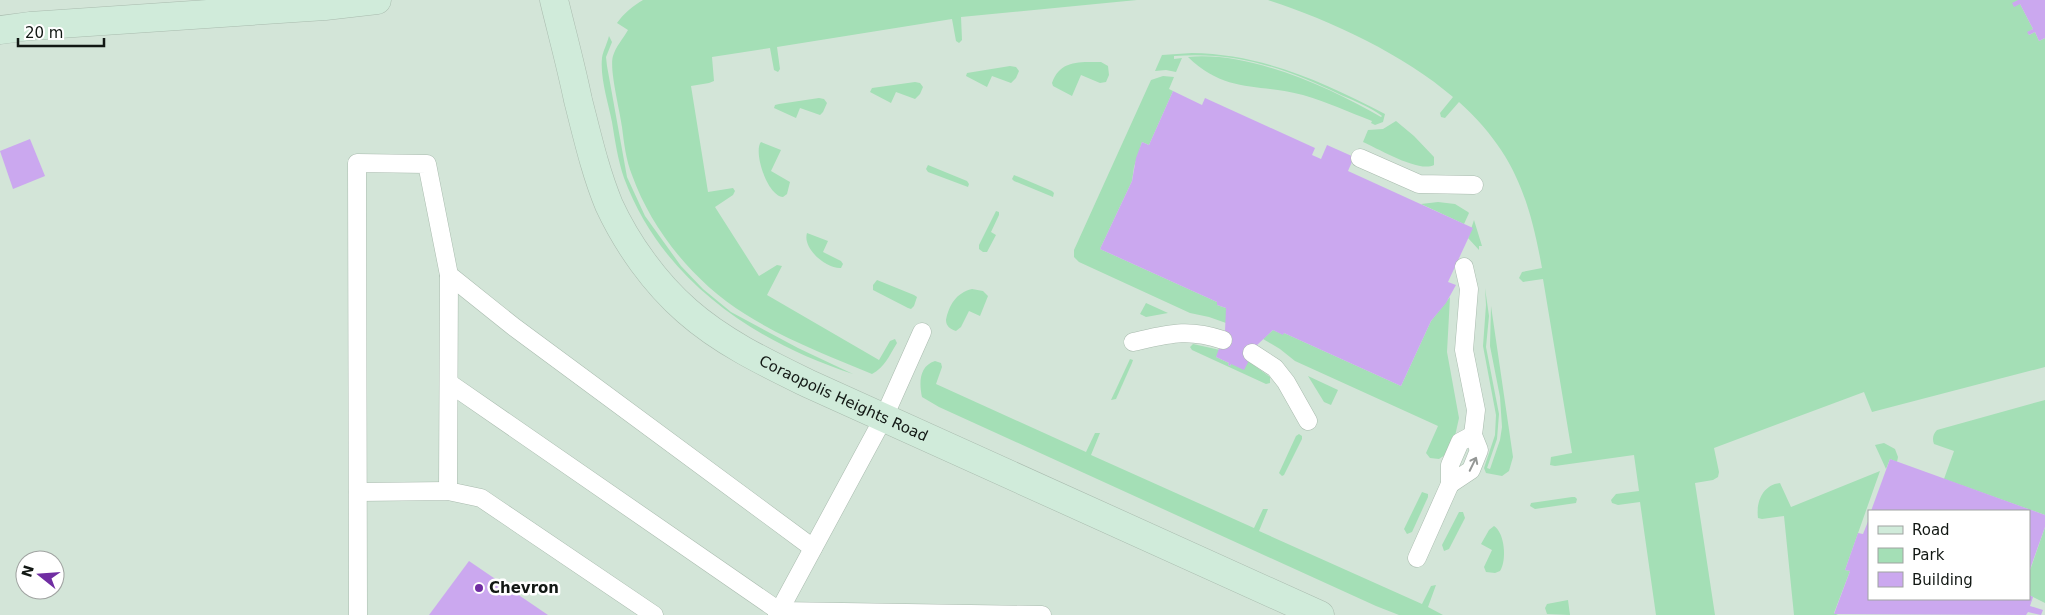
<svg xmlns="http://www.w3.org/2000/svg" width="2045" height="615" font-family="'DejaVu Sans',sans-serif">
  <rect width="100%" height="100%" fill="#d3e5d8"/>
  <g fill="#a4dfb6">
    <path d="M643,0h494l-176,17 1,23 -3,3 -3,-2 -4,-22 -175,28 3,22 -2,3 -4,-2 -4,-22 -58,9 2,24 -5,2 -18,3 17,106 25,-4 2,3 -2,4 -18,12 44,69 18,-11 5,1 -15,29 112,65 11,-19 5,-2 2,4c-8,13 -12,24 -25,31 -43,-18 -88,-35 -127,-60 -50,-31 -93,-83 -113,-139 -6,-15 -8,-32 -10,-48 -2,-16 -13,-58 -9,-71 3,-10 10,-17 15,-26l-11,-7c7,-10 16,-17 26,-23z"/>
    <path d="M1268,0h750l15,29 -5,3 1,3 6,-3 4,9 6,-3v329l-173,45 -8,-20 -150,56 5,24 -1,5 -5,3 -18,3 20,132h-59l-16,-113 -22,3 -6,-2 -1,-3 5,-6 23,-3 -5,-36 -79,11 -5,-1 1,-8 21,-4 -29,-174 -20,3 -4,-4 3,-6 20,-4c-13,-71 -28,-116 -83,-166l-14,16 -4,-1 -1,-4 13,-16c-48,-42 -125,-78 -185,-97z"/>
    <path d="M609,36l3,6 -6,15 1,9 20,111 18,39 36,50 22,23 28,23 67,36 55,26c-100,-33 -191,-94 -229,-196 -6,-18 -9,-37 -12,-56 -4,-20 -12,-44 -10,-64 1,-7 5,-14 7,-22z"/>
    <path d="M1192,53c70,1 132,29 193,61l-2,8 -8,3 -4,-2 1,-2c-23,-9 -45,-19 -69,-26 -45,-12 -77,-1 -115,-38 62,-6 141,30 193,60l1,-1c-12,-9 -27,-15 -41,-21 -56,-27 -105,-44 -167,-39v3l8,-1 -6,14 -10,-2 -11,1 7,-16z"/>
    <path d="M1101,62l7,4 1,9 -3,7 -6,1 -19,-8 -9,21 -19,-10 -1,-3c8,-23 27,-21 49,-21z"/>
    <polygon points="1010,66 1016,67 1019,71 1016,78 1011,83 992,76 987,87 966,76 967,73"/>
    <polygon points="1163,76 1174,77 1169,89 1173,91 1149,145 1142,142 1134,167 1132,181 1100,249 1217,302 1217,305 1226,308 1226,323 1209,317 1190,313 1079,262 1074,257 1074,250 1151,80"/>
    <polygon points="915,82 920,83 923,87 920,94 915,99 896,92 891,103 870,92 872,88"/>
    <polygon points="819,98 824,99 827,103 823,112 820,115 800,108 796,118 774,108 775,105 779,104"/>
    <path d="M1396,121l18,15 20,21v8c-15,8 -55,-16 -71,-23l5,-12 15,-1z"/>
    <path d="M761,142l20,8 -10,21 19,11 -3,12 -4,3c-16,-1 -30,-46 -22,-55z"/>
    <polygon points="928,165 967,181 969,184 968,187 928,172 926,169"/>
    <polygon points="1014,175 1052,191 1054,193 1053,197 1014,181 1012,179"/>
    <polygon points="1438,202 1455,204 1468,212 1469,213 1464,224 1421,204"/>
    <polygon points="996,211 999,212 999,215 991,232 996,235 987,252 983,252 979,249 979,245"/>
    <polygon points="1474,220 1482,246 1479,246 1479,250 1468,238"/>
    <path d="M807,233l21,8 -5,11 18,9 2,3 -2,4c-14,1 -39,-19 -34,-35z"/>
    <polygon points="877,280 914,295 917,297 914,306 911,309 908,308 873,290 873,285"/>
    <polygon points="1485,288 1489,316 1486,347 1499,414 1497,439 1487,468 1490,469 1500,440 1502,427 1500,397 1490,346 1491,306 1513,457 1509,471 1502,476 1486,473 1484,468 1495,435 1496,415 1483,346 1486,305"/>
    <path d="M972,289l11,2 5,5 -8,20 -11,-5 -8,16 -5,4c-6,-2 -10,-5 -10,-11 3,-15 10,-27 26,-31z"/>
    <polygon points="1450,297 1447,352 1459,418 1455,436 1445,455 1439,459 1430,458 1426,453 1438,426 1295,361 1280,349 1263,339 1273,330 1282,334 1284,333 1401,386 1431,321"/>
    <polygon points="1146,303 1168,313 1146,317 1140,314"/>
    <polygon points="1193,344 1220,350 1216,357 1229,363 1228,365 1230,366 1231,364 1248,361 1270,377 1270,383 1266,384 1192,350 1190,347"/>
    <polygon points="1130,359 1133,360 1132,363 1116,399 1111,400"/>
    <path d="M935,361l6,2 1,4 -6,17 150,68 9,-19h5l-9,22 163,73 9,-19h5l-9,22 163,73 9,-18 5,-1 -8,22 15,8h-44l-23,-9 -437,-199 -17,-10c-3,-14 -3,-31 13,-36z"/>
    <polygon points="1308,376 1338,390 1331,405 1324,402"/>
    <path d="M2045,400v115l-101,-36 10,-28 -20,-7c-2,-5 -1,-10 3,-14z"/>
    <polygon points="1299,434 1302,436 1302,439 1284,475 1282,476 1279,473 1296,436"/>
    <polygon points="1884,443 1895,449 1898,457 1897,462 1890,459 1886,469 1875,445"/>
    <path d="M1880,471l-35,99 5,1 -16,42 4,2h-44l-10,-99 -22,3 -4,-1c-2,-15 4,-33 22,-35l11,24z"/>
    <polygon points="1422,492 1428,494 1428,497 1412,532 1407,534 1404,529"/>
    <polygon points="1572,497 1575,497 1577,499 1576,503 1535,509 1530,506 1531,503"/>
    <polygon points="1459,512 1463,512 1465,518 1449,549 1444,551 1442,545"/>
    <path d="M1494,526c11,7 13,35 6,45l-5,2 -9,-1 -2,-5 8,-17 -11,-6 8,-14z"/>
    <polygon points="2045,527 2045,603 2029,595 2029,573"/>
    <polygon points="1568,600 1570,615 1547,614 1545,608 1547,604"/>
  </g>
  <g fill="#cba8ef">
    <polygon points="2018,0 2045,0 2045,38 2039,41 2035,32 2029,35 2027,32 2033,29 2020,4 2014,7 2012,3"/>
    <polygon points="1173,91 1202,105 1205,98 1315,148 1312,155 1321,159 1327,145 1354,157 1348,171 1473,228 1448,282 1456,285 1446,303 1431,321 1401,386 1284,333 1283,335 1273,330 1257,345 1244,370 1231,364 1230,366 1228,365 1229,363 1216,357 1225,331 1226,308 1217,305 1217,302 1100,249 1132,181 1136,158 1142,142 1149,145"/>
    <polygon points="30,139 45,176 13,189 0,151"/>
    <polygon points="1890,459 2045,515 2045,527 2029,572 2029,511 1871,511"/>
    <polygon points="1869,519 1869,599 2029,599 2029,595 2033,597 2030,606 2043,610 2041,615 2028,612 2026,615 1834,614 1850,571 1845,570 1858,533 1863,534"/>
    <polygon points="469,561 548,615 429,615"/>
  </g>
  <g fill="none" stroke-linecap="round" stroke-linejoin="round">
    <g stroke="#a9bbae" stroke-width="19">
      <g id="lane">
        <polyline points="1360,158 1419,184 1474,185"/>
        <path d="M1133,342c36,-8 54,-14 90,-2"/>
        <polyline points="1252,353 1275,368 1286,382 1308,421"/>
        <polyline points="449,383 779,611 1042,615"/>
        <polyline points="1450,484 1471,470 1479,450 1473,435 1476,410 1464,350 1469,289 1464,267"/>
        <polyline points="448,491 449,275"/>
        <polyline points="358,492 448,491 481,498 654,615"/>
        <polyline points="1417,558 1450,484 1450,465 1460,442 1473,435"/>
        <polyline points="358,615 357,163 427,164 449,275 514,327 813,548"/>
        <polyline points="777,615 884,417 922,332"/>
      </g>
    </g>
    <g stroke="#a9bbae" stroke-width="29">
      <g id="secondary">
        <path id="s1" d="M554,0c8,33 17,66 24,100 9,35 17,71 31,105 18,39 46,78 78,106 35,31 79,52 120,72l513,232"/>
        <polyline points="0,30 30,26 325,6 377,0"/>
      </g>
    </g>
    <use href="#lane" stroke="#fff" stroke-width="18"/>
    <use href="#secondary" stroke="#d0ebda" stroke-width="28"/>
  </g>
  <defs><path id="oneway-shaft" d="M-6 0H5M1.5-3L5.5 0L1.5 3" fill="none" stroke-width="1.6" stroke-linecap="round" stroke-linejoin="round" transform="scale(1.25)"/></defs>
  <use stroke="#949795" href="#oneway-shaft" transform="translate(1473 464) rotate(-64)"/>
  <circle fill="#702da2" stroke="#fff" stroke-width="2" cx="479" cy="588" r="5"/>
  <g text-anchor="middle" stroke-width="5" stroke-linejoin="round" paint-order="stroke">
    <g font-size="15" fill="#121814" stroke="#fff">
      <text dy="5" stroke="none"><textPath href="#s1" startOffset="525">Coraopolis Heights Road</textPath></text>
    </g>
    <g font-size="15" font-weight="bold" fill="#121814" stroke="#fff" text-anchor="start">
      <text x="489" y="593">Chevron</text>
    </g>
  </g>
  <rect x="1868" y="510" width="162" height="90" fill="#ffffff" stroke="#a0a3a1"/>
  <rect x="1878" y="526" width="25" height="8" fill="#d0ebda" stroke="#a0a3a1"/>
  <text x="1912" y="535" font-size="15" fill="#121814">Road</text>
  <rect x="1878" y="548" width="25" height="15" fill="#a4dfb6" stroke="#a0a3a1"/>
  <text x="1912" y="560" font-size="15" fill="#121814">Park</text>
  <rect x="1878" y="572" width="25" height="15" fill="#cba8ef" stroke="#a0a3a1"/>
  <text x="1912" y="585" font-size="15" fill="#121814">Building</text>
  <g transform="translate(40 575) rotate(287)"><circle r="24" fill="#ffffff" stroke="#a0a3a1"/>
  <path d="M0-4L9 19L0 12L-9 19Z" fill="#702da2"/>
  <text y="-8" font-size="14" font-weight="bold" text-anchor="middle" fill="#121814">N</text>
  </g>
  <path d="M18 38v8h86v-8" fill="none" stroke="#121814" stroke-width="2.5"/>
  <text x="25" y="38" font-size="15" fill="#121814" stroke="#ffffff" stroke-width="4" paint-order="stroke">20 m</text>
</svg>
